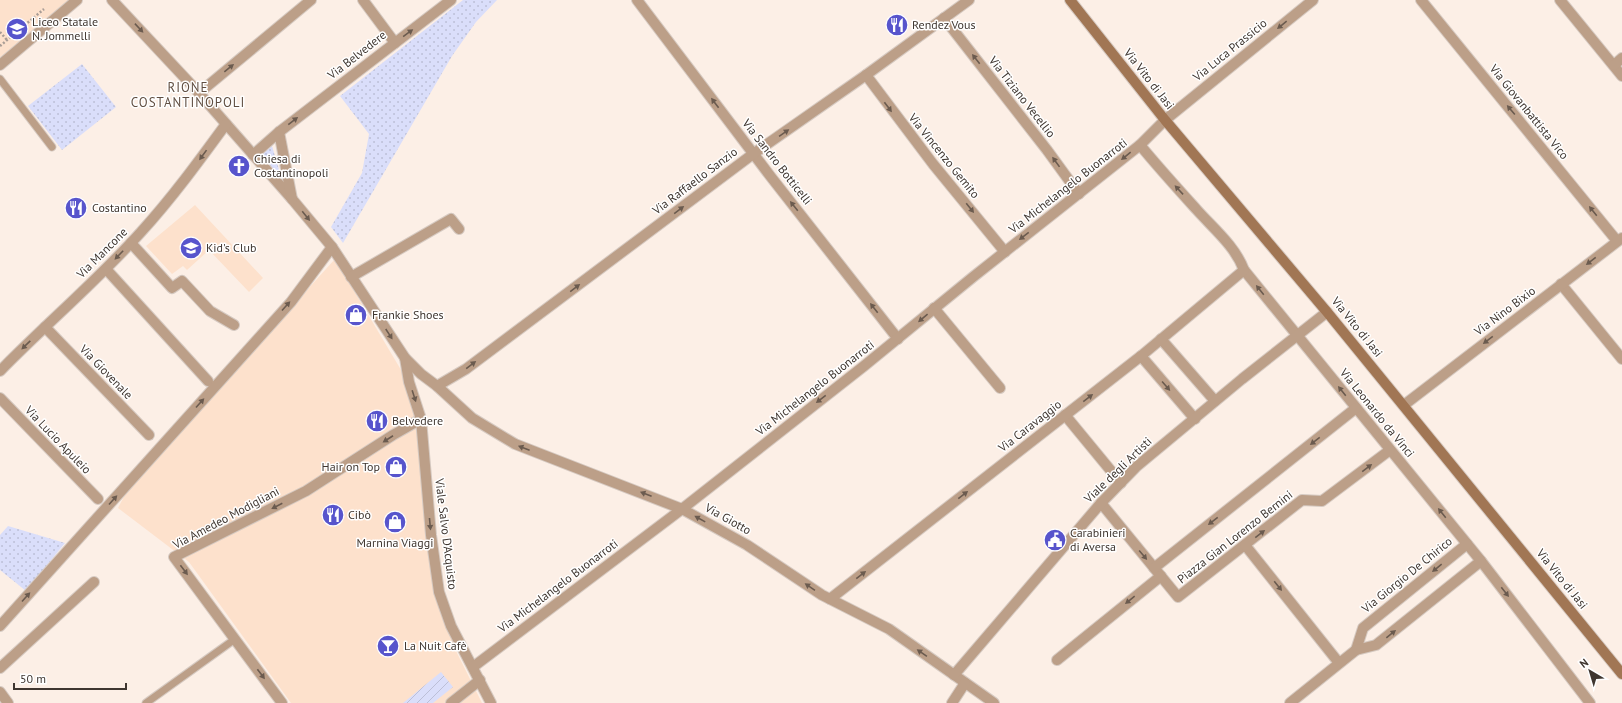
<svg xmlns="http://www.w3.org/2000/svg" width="1622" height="703" font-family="'PT Sans',sans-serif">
  <defs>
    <pattern id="grass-dots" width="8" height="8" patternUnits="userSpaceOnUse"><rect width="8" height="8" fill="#dadefa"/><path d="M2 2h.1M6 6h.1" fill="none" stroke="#bcbfd7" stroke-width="1.8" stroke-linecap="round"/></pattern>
    <pattern id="garden-furrows" width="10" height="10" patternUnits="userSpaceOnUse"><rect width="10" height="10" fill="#dadefa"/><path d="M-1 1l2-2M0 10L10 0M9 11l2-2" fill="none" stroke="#bcbfd7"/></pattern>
  </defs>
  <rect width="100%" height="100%" fill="#fcefe6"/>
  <g fill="#fde1cc">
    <polygon points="0,0 69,0 0,58"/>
    <polygon points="195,205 263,278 249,292 209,250 187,270 183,266 172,274 146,246"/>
    <polygon points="335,259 407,380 415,411 435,593 457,653 482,703 291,703 189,562 118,508 129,487"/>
  </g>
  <g fill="url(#grass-dots)">
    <polygon points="463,0 497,0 476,22 452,56 343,243 331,227 362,173 369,134 340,96"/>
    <polygon points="82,64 116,107 62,150 28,106"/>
    <polygon points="272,146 283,183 258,157"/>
    <polygon points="8,526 65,543 26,591 0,570 0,535"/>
  </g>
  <polygon fill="url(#garden-furrows)" points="441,672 453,687 433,703 403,703"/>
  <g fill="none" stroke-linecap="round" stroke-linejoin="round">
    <g stroke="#d6cac2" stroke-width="9">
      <g id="lane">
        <polyline points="0,79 52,147"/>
        <polyline points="146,703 235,639"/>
      </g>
    </g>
    <g stroke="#d6cac2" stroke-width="12">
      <g id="street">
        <polyline points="112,0 199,93 292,199 332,247 405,358 421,374 437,386 472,418 515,444 682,509 747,545 822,595 889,629 994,703"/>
        <polyline points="363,0 395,43"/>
        <polyline points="637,0 771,177 898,339"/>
        <polyline points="1421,0 1617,241"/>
        <polyline points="1560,0 1622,76"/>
        <polyline points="944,18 1047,150 1079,194"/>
        <polyline points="0,65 77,0"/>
        <polyline points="1614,65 1622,58"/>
        <polyline points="866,75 933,164 1005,252"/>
        <polyline points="199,93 311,0"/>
        <polyline points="279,132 292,199"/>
        <path d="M1140,145c18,22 38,44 57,65 17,19 38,36 47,60l237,291 109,142"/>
        <polyline points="253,155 279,132 451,0"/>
        <polyline points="131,243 172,288 182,281 210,311 234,325"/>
        <polyline points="106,269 208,381"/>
        <polyline points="351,277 451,219 459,229"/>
        <polyline points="1561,284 1622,359"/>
        <polyline points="934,308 1000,388"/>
        <polyline points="45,327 149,435"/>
        <polyline points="1161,339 1215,401"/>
        <polyline points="1141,356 1195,419"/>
        <polyline points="405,358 409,382 421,419 431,535 439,592 451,626 491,703"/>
        <path d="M0,371c46,-47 97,-90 141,-139 31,-34 58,-71 85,-108"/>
        <polyline points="437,386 466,369 753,154 866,75 969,0"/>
        <polyline points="0,398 98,499"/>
        <polyline points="1404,405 1622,238"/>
        <polyline points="1065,415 1121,483"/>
        <polyline points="1101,503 1178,597 1302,500 1322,501 1390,450"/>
        <polyline points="1245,545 1339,663"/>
        <polyline points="1154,568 1356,408"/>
        <polyline points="830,599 1141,356 1244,270"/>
        <polyline points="0,626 291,302 332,247"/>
        <polyline points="1356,650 1363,628 1467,544"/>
        <polyline points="1057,660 1161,576"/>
        <polyline points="473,667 682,509 864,366 973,277 1140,145 1165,120 1313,0"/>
        <polyline points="0,668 94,582"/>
        <polyline points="954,675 1101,503 1136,467 1242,379 1327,312"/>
        <polyline points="0,692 8,703"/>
        <polyline points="282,703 174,557 306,491 393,435 421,419"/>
        <polyline points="451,703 480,680"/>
        <polyline points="952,703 965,683"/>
        <polyline points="1290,703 1356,650 1376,645 1481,561"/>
      </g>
    </g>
    <g stroke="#d6cac2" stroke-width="12">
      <polyline id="secondary" points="1070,0 1165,120 1327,312 1622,674"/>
    </g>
    <g stroke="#a99d96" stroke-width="2.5" stroke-dasharray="2 2" stroke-linecap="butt">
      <polyline points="0,32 7,40"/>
      <polyline points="0,46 44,9"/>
    </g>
    <use href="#lane" stroke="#bc9f88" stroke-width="7"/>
    <use href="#street" stroke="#bc9f88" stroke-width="10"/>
    <use href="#secondary" stroke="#a17654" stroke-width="10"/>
  </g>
  <defs><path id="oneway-solid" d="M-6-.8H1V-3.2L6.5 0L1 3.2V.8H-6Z"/></defs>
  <g fill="#6b5b4f">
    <use href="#oneway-solid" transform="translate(1282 25) rotate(141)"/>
    <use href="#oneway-solid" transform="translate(139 28) rotate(47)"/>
    <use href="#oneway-solid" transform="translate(408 33) rotate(-36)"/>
    <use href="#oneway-solid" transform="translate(976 59) rotate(-128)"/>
    <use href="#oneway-solid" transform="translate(229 68) rotate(-39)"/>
    <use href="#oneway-solid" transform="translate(715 103) rotate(-127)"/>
    <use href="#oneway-solid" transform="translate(888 107) rotate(53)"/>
    <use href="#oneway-solid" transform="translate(1511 110) rotate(-130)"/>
    <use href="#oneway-solid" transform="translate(293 121) rotate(-38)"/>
    <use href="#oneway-solid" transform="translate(784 133) rotate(-35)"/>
    <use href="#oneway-solid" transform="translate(203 155) rotate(126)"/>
    <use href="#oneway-solid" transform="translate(1126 156) rotate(141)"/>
    <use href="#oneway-solid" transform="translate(1056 162) rotate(-126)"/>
    <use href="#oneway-solid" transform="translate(1179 190) rotate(-133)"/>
    <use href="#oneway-solid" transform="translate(794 206) rotate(-129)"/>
    <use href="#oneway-solid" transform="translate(970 208) rotate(51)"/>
    <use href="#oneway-solid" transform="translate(679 210) rotate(-37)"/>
    <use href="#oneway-solid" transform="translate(1593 211) rotate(-129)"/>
    <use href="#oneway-solid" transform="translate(306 216) rotate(51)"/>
    <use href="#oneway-solid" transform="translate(1024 236) rotate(142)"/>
    <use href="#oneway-solid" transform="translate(119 255) rotate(134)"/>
    <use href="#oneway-solid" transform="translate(1591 261) rotate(142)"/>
    <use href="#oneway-solid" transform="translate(575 288) rotate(-37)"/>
    <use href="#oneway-solid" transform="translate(1260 290) rotate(-129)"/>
    <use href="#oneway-solid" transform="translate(286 306) rotate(-48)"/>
    <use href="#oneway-solid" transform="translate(874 308) rotate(-128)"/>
    <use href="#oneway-solid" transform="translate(923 318) rotate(140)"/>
    <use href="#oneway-solid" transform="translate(389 334) rotate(57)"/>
    <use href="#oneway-solid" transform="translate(1488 340) rotate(143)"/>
    <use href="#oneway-solid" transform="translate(26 345) rotate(136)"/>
    <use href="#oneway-solid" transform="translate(471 365) rotate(-37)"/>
    <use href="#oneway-solid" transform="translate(1166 386) rotate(49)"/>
    <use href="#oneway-solid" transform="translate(1342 391) rotate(-129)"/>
    <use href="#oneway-solid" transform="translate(414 396) rotate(72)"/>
    <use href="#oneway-solid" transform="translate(1088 398) rotate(-38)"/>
    <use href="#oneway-solid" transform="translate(821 399) rotate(142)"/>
    <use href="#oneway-solid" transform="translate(200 403) rotate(-48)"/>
    <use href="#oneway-solid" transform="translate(388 439) rotate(147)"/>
    <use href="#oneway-solid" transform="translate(1315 441) rotate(142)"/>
    <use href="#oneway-solid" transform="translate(524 448) rotate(-159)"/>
    <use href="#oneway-solid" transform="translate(1367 468) rotate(-37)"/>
    <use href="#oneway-solid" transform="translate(646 494) rotate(-159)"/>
    <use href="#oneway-solid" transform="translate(963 495) rotate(-38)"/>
    <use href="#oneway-solid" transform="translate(113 500) rotate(-48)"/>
    <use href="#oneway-solid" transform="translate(277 506) rotate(153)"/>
    <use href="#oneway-solid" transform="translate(1442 513) rotate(-129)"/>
    <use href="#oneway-solid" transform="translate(700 519) rotate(-151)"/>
    <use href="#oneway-solid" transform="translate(1213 521) rotate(142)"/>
    <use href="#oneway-solid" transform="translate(430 524) rotate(85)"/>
    <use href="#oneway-solid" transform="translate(1260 534) rotate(-38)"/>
    <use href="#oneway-solid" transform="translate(1143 555) rotate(50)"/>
    <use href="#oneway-solid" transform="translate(1437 568) rotate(141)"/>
    <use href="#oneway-solid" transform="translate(184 570) rotate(53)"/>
    <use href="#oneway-solid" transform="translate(861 575) rotate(-38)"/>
    <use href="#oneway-solid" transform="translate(1278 586) rotate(51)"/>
    <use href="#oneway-solid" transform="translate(810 587) rotate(-146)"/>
    <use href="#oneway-solid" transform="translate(1505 592) rotate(52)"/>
    <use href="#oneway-solid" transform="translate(26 597) rotate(-48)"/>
    <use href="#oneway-solid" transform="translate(1130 600) rotate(141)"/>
    <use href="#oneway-solid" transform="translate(1391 634) rotate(-39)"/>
    <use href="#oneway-solid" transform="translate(922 653) rotate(-145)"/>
    <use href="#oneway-solid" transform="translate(261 674) rotate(53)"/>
  </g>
  <defs>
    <g id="restaurant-disc" transform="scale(1.15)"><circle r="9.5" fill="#5754cc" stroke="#fff"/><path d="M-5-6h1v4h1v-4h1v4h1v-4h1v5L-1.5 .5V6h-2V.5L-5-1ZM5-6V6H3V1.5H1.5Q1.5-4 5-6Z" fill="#fff"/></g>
    <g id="school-disc" transform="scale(1.15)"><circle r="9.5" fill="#5754cc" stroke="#fff"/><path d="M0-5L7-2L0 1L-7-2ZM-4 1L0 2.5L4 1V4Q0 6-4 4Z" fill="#fff"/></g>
    <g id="church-disc" transform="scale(1.15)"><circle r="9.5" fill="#5754cc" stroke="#fff"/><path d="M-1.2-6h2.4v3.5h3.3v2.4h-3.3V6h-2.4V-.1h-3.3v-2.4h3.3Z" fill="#fff"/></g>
    <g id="shop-disc" transform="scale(1.15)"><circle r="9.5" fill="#5754cc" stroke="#fff"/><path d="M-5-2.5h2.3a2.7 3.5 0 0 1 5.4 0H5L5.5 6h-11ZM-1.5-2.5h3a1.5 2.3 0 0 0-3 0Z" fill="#fff"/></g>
    <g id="civic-disc" transform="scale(1.15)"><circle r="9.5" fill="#5754cc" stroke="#fff"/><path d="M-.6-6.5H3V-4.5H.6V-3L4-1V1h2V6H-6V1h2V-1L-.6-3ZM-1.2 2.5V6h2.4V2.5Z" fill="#fff"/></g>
    <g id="bar-disc" transform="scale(1.15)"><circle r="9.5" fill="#5754cc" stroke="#fff"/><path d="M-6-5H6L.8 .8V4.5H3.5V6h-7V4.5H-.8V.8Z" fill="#fff"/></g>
  </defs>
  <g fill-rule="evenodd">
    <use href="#restaurant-disc" x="897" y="25"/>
    <use href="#school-disc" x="17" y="29"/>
    <use href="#church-disc" x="239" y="166"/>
    <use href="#restaurant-disc" x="76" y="208"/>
    <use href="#school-disc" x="191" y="248"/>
    <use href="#shop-disc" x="356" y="315"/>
    <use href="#restaurant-disc" x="377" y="421"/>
    <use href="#shop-disc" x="396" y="467"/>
    <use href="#restaurant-disc" x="333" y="515"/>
    <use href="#shop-disc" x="395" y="522"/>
    <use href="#civic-disc" x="1055" y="540"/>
    <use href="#bar-disc" x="388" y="646"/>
  </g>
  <g text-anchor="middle" stroke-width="3" stroke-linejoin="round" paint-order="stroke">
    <g font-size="12" fill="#3f3630" stroke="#fff" text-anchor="start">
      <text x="32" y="26">Liceo Statale<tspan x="32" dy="14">N. Jommelli</tspan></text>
      <text x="912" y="29">Rendez Vous</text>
      <text x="254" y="163">Chiesa di<tspan x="254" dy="14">Costantinopoli</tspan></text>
      <text x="92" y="212">Costantino</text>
      <text x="206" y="252">Kid's Club</text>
      <text x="372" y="319">Frankie Shoes</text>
      <text x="392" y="425">Belvedere</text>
      <text x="380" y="471" text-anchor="end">Hair on Top</text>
      <text x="348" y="519">Cibò</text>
      <text x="1070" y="537">Carabinieri<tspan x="1070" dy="14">di Aversa</tspan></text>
      <text x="395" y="547" text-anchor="middle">Marnina Viaggi</text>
      <text x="404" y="650">La Nuit Cafè</text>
    </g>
    <g font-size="12" fill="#3f3630" stroke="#fff">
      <text transform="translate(1230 50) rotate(-39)" y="4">Via Luca Prassicio</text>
      <text transform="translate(357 55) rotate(-38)" y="4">Via Belvedere</text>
      <text transform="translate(1149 79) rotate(52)" y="4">Via Vito di Jasi</text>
      <text transform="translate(1022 97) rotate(52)" y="4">Via Tiziano Vecellio</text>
      <text transform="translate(1529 112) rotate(51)" y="4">Via Giovanbattista Vico</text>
      <text transform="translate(944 156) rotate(51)" y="4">Via Vincenzo Gemito</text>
      <text transform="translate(777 162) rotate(52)" y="4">Via Sandro Botticelli</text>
      <text transform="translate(695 181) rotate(-37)" y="4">Via Raffaello Sanzio</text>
      <text transform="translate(1068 186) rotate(-38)" y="4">Via Michelangelo Buonarroti</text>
      <text transform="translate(102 253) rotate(-45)" y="4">Via Mancone</text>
      <text transform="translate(1505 311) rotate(-37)" y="4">Via Nino Bixio</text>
      <text transform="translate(1357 327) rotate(51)" y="4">Via Vito di Jasi</text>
      <text transform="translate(106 372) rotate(46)" y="4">Via Giovenale</text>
      <text transform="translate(815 388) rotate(-38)" y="4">Via Michelangelo Buonarroti</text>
      <text transform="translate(1377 413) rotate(51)" y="4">Via Leonardo da Vinci</text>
      <text transform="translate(1030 426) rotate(-38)" y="4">Via Caravaggio</text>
      <text transform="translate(58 440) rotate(46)" y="4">Via Lucio Apuleio</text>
      <text transform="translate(1118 470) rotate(-44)" y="4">Viale degli Artisti</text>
      <text transform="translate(226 518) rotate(-28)" y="4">Via Amedeo Modigliani</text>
      <text transform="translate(728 519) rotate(29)" y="4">Via Giotto</text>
      <text transform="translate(446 534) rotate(83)" y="4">Viale Salvo D'Acquisto</text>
      <text transform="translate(1235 537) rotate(-38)" y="4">Piazza Gian Lorenzo Bernini</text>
      <text transform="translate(1407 575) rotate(-39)" y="4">Via Giorgio De Chirico</text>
      <text transform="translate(1562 579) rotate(51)" y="4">Via Vito di Jasi</text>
      <text transform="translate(558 586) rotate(-37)" y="4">Via Michelangelo Buonarroti</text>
    </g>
    <g font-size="13" letter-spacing="1" fill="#604e41" stroke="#fff">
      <text x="188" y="92">RIONE<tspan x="188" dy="15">COSTANTINOPOLI</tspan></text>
    </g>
  </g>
  <g transform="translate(1590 671) rotate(322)" stroke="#ffffff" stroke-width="3" paint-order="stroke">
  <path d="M0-3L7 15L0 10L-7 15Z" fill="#3f3630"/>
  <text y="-6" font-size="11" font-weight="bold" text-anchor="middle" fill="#3f3630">N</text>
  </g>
  <path d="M14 683v6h112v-6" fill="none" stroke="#3f3630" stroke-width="2"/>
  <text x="20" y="683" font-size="12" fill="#3f3630" stroke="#ffffff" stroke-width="3" paint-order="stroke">50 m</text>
</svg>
